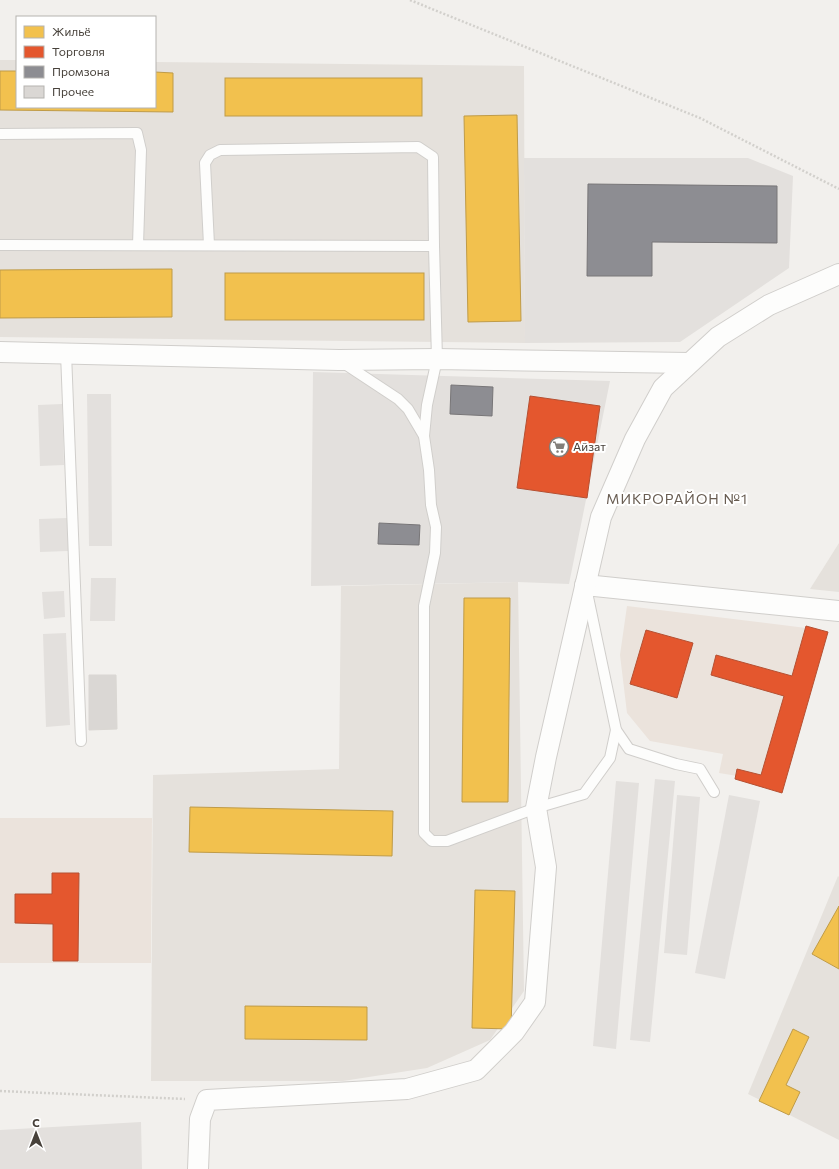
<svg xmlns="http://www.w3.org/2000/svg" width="839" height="1169" font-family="Commissioner,sans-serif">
  <rect width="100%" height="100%" fill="#f2f0ed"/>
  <g fill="#e5e1dc">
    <polygon points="0,60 17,60 17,107 155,107 155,62 524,66 525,343 0,337"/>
    <polygon points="839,543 839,592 810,589"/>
    <polygon points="518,582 524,991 490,1040 427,1068 343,1081 151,1081 153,775 339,769 341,586"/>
    <polygon points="838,876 839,877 839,1140 748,1094"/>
  </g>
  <g fill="#ebe3dc">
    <polygon points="627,606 814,629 768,781 719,773 723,754 650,741 627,713 620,655"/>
    <polygon points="0,818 152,818 151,963 0,963"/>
  </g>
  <g fill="#e3e0dd">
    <polygon points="524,158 748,158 793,176 789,268 680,342 525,343"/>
    <polygon points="313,372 610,381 569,584 518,582 311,586"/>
    <polygon points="87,394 111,394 112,546 89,546"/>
    <polygon points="62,404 64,465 40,466 38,405"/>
    <polygon points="67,518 68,551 40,552 39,519"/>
    <polygon points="91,578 116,578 115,621 90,621"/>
    <polygon points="64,591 65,617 44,619 42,592"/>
    <polygon points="66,633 70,725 46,727 43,634"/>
    <polygon points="655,779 675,781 650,1042 630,1040"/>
    <polygon points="616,781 639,783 616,1049 593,1046"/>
    <polygon points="677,795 700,797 687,955 664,953"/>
    <polygon points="729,795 760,801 725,979 695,973"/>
    <polygon points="141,1122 142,1169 0,1169 0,1130"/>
  </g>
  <g fill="#f2c14e" stroke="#bf9b48">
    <polygon points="0,71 17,71 17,107 155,107 155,72 173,73 173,112 0,110"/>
    <rect x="225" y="78" width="197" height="38"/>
    <polygon points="517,115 521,321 468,322 464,116"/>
    <polygon points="172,269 172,317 0,318 0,270"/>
    <rect x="225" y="273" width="199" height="47"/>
    <polygon points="464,598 510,598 508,802 462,802"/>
    <polygon points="190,807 393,811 392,856 189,852"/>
    <polygon points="475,890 515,891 511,1029 472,1028"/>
    <polygon points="839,906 839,969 812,954"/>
    <polygon points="245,1006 367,1007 367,1040 245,1039"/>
    <polygon points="793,1029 809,1037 786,1085 800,1092 789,1115 759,1101"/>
  </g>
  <g fill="#e4572e" stroke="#b55032">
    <polygon points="530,396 600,406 587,498 517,488"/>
    <polygon points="806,626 828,632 782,793 735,779 737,769 761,775 784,696 711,675 716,655 792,676"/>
    <polygon points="646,630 693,643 677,698 630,684"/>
    <polygon points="52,873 79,873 78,961 53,961 53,924 15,923 15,894 52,894"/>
  </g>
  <g fill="#8d8d92" stroke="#787678">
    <polygon points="588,184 777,186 777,243 652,242 652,276 587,276"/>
    <polygon points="451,385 493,387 492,416 450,414"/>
    <polygon points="379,523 420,525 419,545 378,544"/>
  </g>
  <polygon fill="#dad7d4" stroke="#dad7d3" points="89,675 116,675 117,729 89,730"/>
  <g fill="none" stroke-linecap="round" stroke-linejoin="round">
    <g stroke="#d0cecb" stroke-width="12">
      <g id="lane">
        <polyline points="0,134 137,133 141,150 138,245"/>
        <polyline points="0,245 434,246 437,359 427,405 424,436 429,470 431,505 436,527 435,553 424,606 424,833 432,841 447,841 536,808 584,794 610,758 616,730"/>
        <polyline points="209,245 205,163 210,155 220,150 418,147 433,157 434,246"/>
        <polyline points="66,353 81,741"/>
        <polyline points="342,362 398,399 408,409 424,436"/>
        <polyline points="588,597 616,730 629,749 676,764 700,769 714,792"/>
      </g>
    </g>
    <g stroke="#d0cecb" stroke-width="22">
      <g id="street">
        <polyline points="0,352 339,360 437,359 689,363"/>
        <polyline points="585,585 839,611"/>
        <polyline points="198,1169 200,1119 207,1100 407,1089 476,1070 514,1032 535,1002 546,867 536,808 546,757 601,517 635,439 663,388 718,337 769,305 839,274"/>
      </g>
    </g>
    <g stroke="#d2d0cc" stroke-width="2.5" stroke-dasharray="2 2" stroke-linecap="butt">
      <polyline points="410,0 700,118 839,189"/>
      <polyline points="0,1091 185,1099"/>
    </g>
    <use href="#lane" stroke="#fdfdfc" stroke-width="10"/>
    <use href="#street" stroke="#fdfdfc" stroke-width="20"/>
  </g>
  <defs>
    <g id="supermarket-ring" transform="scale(1)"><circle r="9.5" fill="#fff" stroke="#837e79" stroke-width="1.5"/><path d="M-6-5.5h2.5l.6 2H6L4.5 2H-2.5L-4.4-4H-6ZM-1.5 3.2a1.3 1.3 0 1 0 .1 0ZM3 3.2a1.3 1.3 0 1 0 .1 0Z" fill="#837e79"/></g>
  </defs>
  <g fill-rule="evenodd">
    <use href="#supermarket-ring" x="559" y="447"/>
  </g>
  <g text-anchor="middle" stroke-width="4" stroke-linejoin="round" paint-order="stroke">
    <g font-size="12" fill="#47413a" stroke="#fff" text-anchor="start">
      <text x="573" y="451">Айзат</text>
    </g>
    <g font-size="14" letter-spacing="1" fill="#695d52" stroke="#fff">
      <text x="677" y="504">МИКРОРАЙОН №1</text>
    </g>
  </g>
  <rect x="16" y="16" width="140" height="92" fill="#ffffff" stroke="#b5b3b0"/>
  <rect x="24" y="26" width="20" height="12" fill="#f2c14e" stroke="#b5b3b0"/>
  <text x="52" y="36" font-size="12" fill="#47413a">Жильё</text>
  <rect x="24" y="46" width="20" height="12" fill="#e4572e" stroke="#b5b3b0"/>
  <text x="52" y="56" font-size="12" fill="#47413a">Торговля</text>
  <rect x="24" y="66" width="20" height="12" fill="#8d8d92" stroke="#b5b3b0"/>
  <text x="52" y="76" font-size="12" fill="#47413a">Промзона</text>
  <rect x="24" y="86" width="20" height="12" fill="#dad7d4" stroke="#b5b3b0"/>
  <text x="52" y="96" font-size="12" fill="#47413a">Прочее</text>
  <g transform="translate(36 1133)" stroke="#ffffff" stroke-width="3" paint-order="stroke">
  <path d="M0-3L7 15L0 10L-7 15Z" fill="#47413a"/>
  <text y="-6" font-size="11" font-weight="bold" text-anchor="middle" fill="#47413a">С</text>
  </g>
</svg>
